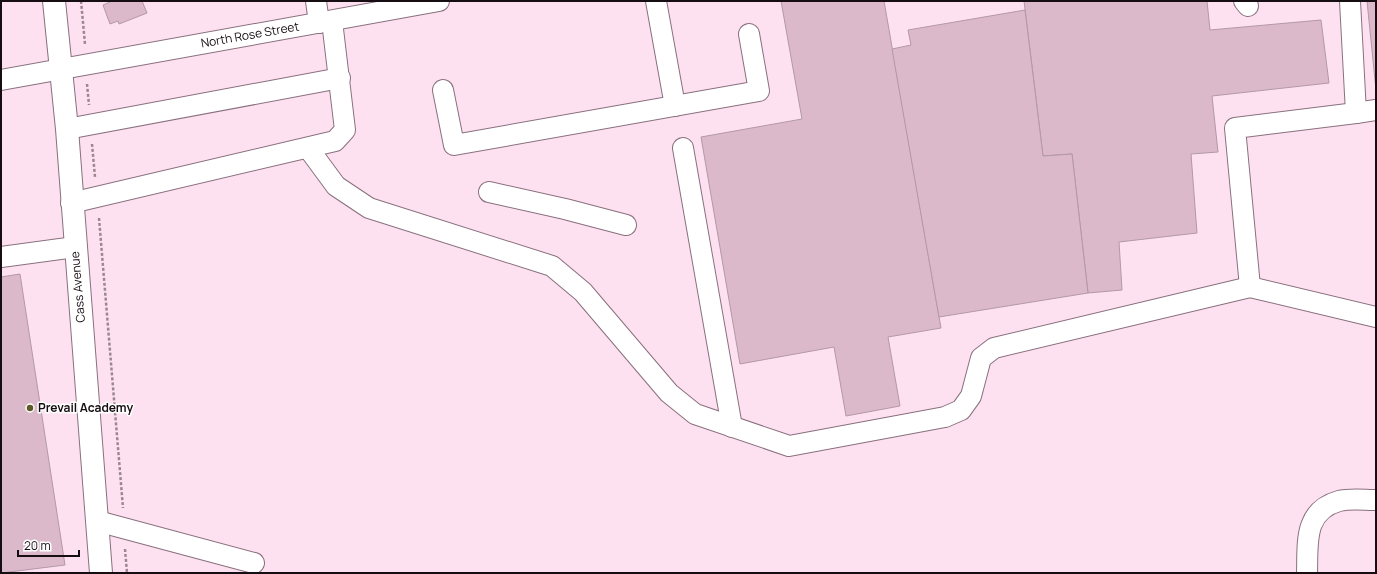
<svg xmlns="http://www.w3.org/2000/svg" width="1377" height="574" font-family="Manrope,sans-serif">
  <rect width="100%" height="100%" fill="#fee1f0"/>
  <g fill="#dbb9cb" stroke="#b398a6">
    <polygon points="109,1 142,1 147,13 119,24 118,21 110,24 103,5 110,2"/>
    <polygon points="781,1 884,1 941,328 888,337 900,406 846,416 834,347 740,364 701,137 802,119"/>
    <polygon points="1024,1 1207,1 1210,30 1321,20 1329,83 1212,96 1218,152 1191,154 1197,233 1119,242 1122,290 1088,293 1072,154 1043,156"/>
    <polygon points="1367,1 1376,1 1376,90"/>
    <polygon points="1025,10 1043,156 1072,154 1088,293 939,317 892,49 911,45 908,30"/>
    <polygon points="20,274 65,565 1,573 1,277"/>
  </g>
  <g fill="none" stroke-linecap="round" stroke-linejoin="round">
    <g stroke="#89707e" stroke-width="22">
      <g id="minor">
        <polyline points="316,1 319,23"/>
        <polyline points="656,1 675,106"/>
        <polyline points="1244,1 1248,6"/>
        <polyline points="1350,1 1356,113 1376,110"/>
        <polyline points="1,80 439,1"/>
        <polyline points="443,90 454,145 759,91 749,34"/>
        <polyline points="1356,113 1235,128 1250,287 1376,317"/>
        <polyline points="67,129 340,78"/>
        <polyline points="308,148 336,186 369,208 552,266 583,292 669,393 695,414 789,446 945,417 961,410 971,396 981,358 994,348 1250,287"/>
        <polyline points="683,148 732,427"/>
        <polyline points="489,192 565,209 626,225"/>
        <polyline points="71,203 335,141 345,130 332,21"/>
        <polyline points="1,257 75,247"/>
        <polyline points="97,521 254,563"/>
        <path d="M1307,573c1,-29 -4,-62 32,-72 11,-3 26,-1 37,-1"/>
      </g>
    </g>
    <g stroke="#89707e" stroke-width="24">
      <polyline id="major" points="54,1 67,129 101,573"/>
    </g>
    <g stroke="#9b8792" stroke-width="2.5" stroke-dasharray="3 2" stroke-linecap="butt">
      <polyline points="81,1 85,44"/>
      <polyline points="87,84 89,105"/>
      <polyline points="92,144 95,177"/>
      <polyline points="99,218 123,508"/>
      <polyline points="125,549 127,573"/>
    </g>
    <use href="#minor" stroke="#fff" stroke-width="20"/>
    <use href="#major" stroke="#fff" stroke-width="22"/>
  </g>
  <circle fill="#5d5a27" stroke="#fff" stroke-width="1.5" cx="30" cy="408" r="4"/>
  <g text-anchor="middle" stroke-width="3" stroke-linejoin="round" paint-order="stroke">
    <g font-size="12" fill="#160d12" stroke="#fff">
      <text transform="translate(250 35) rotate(-10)" y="4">North Rose Street</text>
      <text transform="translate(78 287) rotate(-95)" y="4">Cass Avenue</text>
    </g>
    <g font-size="12" font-weight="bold" fill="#160d12" stroke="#fff" text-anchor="start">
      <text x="38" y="412">Prevail Academy</text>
    </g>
  </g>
  <rect width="1377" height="574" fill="none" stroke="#160d12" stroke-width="4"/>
  <path d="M18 550v6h61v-6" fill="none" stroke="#160d12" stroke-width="2"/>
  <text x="24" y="550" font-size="12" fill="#160d12" stroke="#ffffff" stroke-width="3" paint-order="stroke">20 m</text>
</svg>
